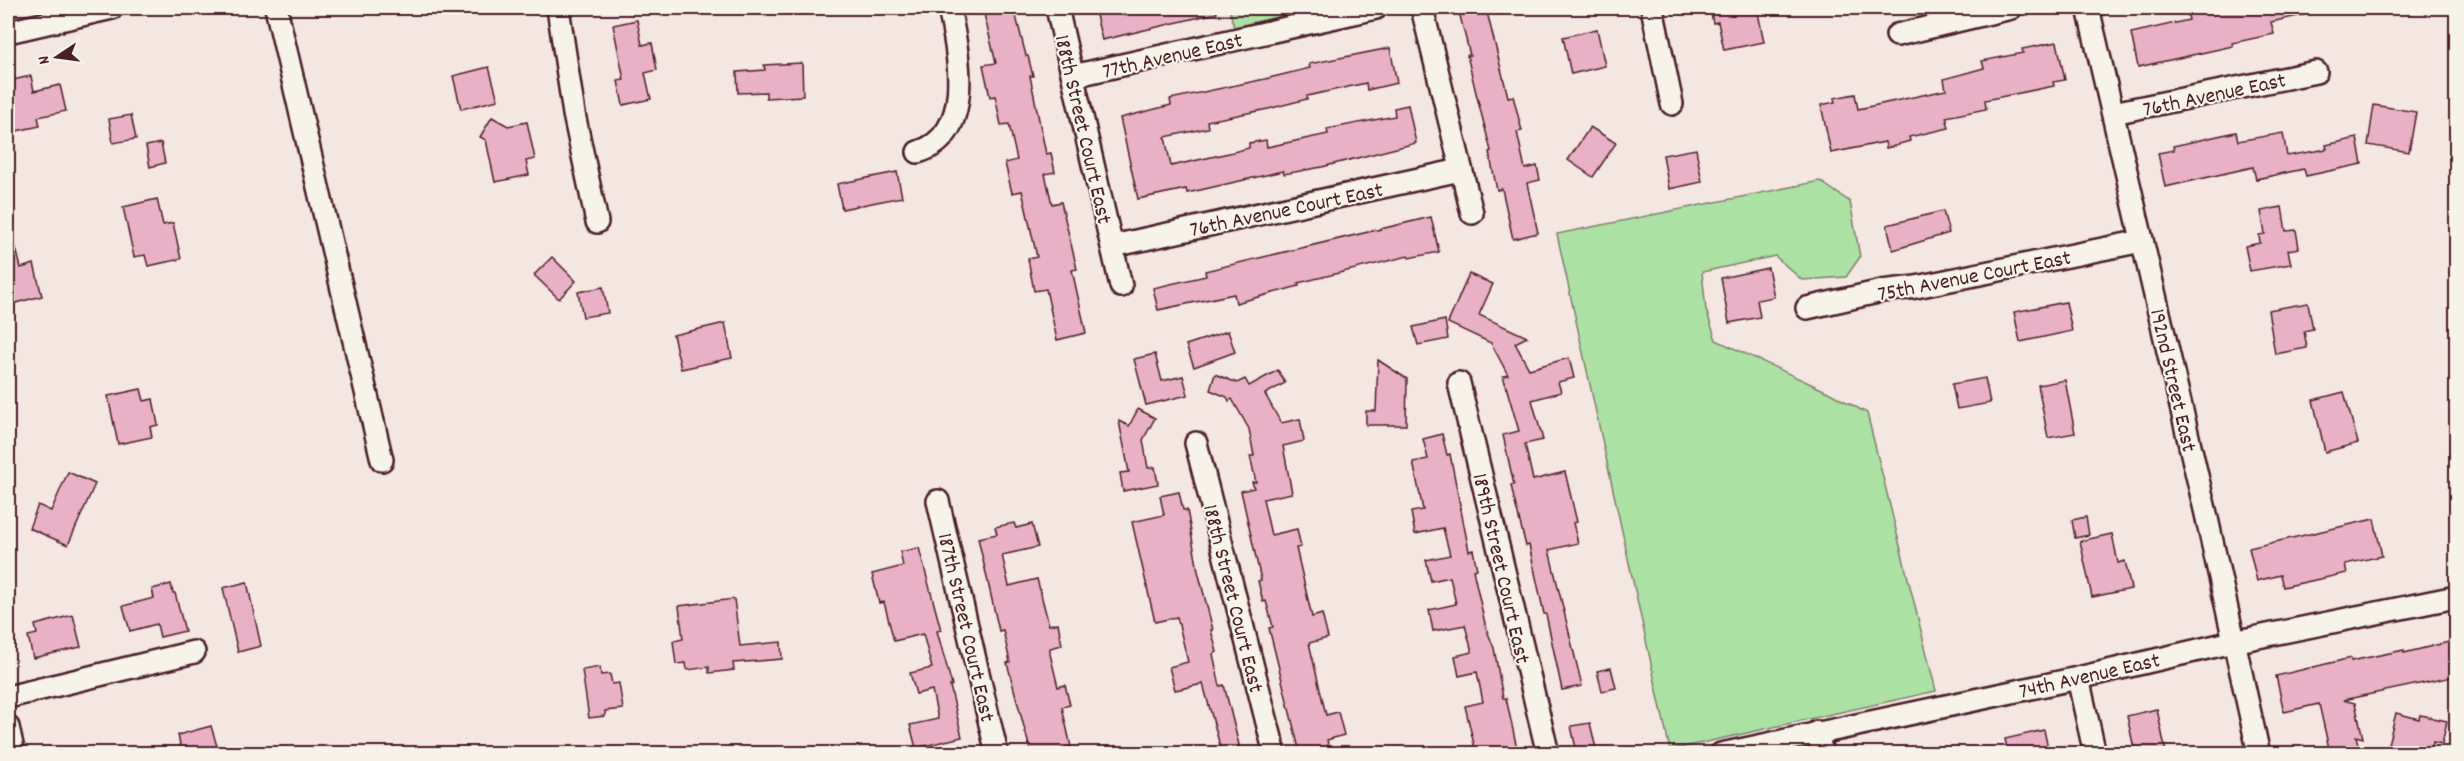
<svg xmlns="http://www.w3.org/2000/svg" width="2464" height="761" font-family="Dekko,sans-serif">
  <rect width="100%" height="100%" fill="#f4e6e1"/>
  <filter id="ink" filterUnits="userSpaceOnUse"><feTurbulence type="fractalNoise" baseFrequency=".0167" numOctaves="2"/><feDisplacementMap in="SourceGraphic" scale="12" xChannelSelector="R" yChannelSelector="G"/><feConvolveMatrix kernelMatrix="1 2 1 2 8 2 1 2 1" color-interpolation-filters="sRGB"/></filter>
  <g filter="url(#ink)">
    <g fill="#ace1a4" stroke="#7b8068" stroke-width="1.5">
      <polygon points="1229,8 1292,8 1294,13 1234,27"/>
      <polygon points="1820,181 1850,202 1860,257 1846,277 1802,280 1775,256 1702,272 1706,310 1716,340 1828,392 1867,413 1936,691 1670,750 1557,234"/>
    </g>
    <g fill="#e9b1c5" stroke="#4a1f2b" stroke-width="1.5">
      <polygon points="1010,8 1014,8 1026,56 1028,56 1033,76 1030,76 1046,154 1051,153 1055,172 1045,174 1052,204 1061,202 1077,269 1072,270 1086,333 1057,340 1046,289 1034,291 1028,259 1037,257 1022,191 1012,193 1005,163 1017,160 1009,124 1001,125 995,96 990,97 983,65 996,63 984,14"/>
      <polygon points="1111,8 1216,8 1217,13 1102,40 1095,11"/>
      <polygon points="1458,8 1486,8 1508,97 1513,96 1522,131 1517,132 1525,169 1537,166 1540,180 1527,183 1538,233 1513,239 1502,189 1497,190 1489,152 1491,151 1476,93 1467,55 1470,55"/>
      <polygon points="1710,8 1757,8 1764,42 1724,50 1718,22 1713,23"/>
      <polygon points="2204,8 2307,8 2307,14 2271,22 2274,34 2232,43 2233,46 2138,67 2131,33 2189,20 2187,11"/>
      <polygon points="637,20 642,45 652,43 657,70 645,73 651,99 623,105 618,81 624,80 613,25"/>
      <polygon points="1597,29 1605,66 1571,74 1563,37"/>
      <polygon points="2057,42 2065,80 2053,82 2054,86 1985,100 1986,109 1946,117 1949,128 1909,137 1910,141 1899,144 1899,145 1886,148 1885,142 1831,153 1821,105 1835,102 1834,98 1855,94 1858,109 1946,90 1944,79 1984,68 1982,61 2023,53 2022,49"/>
      <polygon points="1390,48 1397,83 1367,90 1366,83 1307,96 1307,99 1268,109 1207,121 1208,128 1165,137 1171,166 1229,153 1249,148 1249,143 1266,140 1267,147 1328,134 1327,129 1395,116 1394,108 1408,105 1416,143 1322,167 1284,174 1283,171 1187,193 1186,189 1138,199 1120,118 1171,105 1170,99 1265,79 1310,68 1309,64"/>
      <polygon points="802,63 803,96 766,98 766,92 738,93 737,72 765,70 764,65"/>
      <polygon points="489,67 498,100 461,109 453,76"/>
      <polygon points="31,76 34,91 60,85 66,111 38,117 40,126 16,131 8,92 8,81"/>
      <polygon points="2374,105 2416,112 2409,152 2368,145"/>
      <polygon points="131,115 136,139 113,143 109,119"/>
      <polygon points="492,117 508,126 527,122 535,159 526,161 529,175 495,182 486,140 480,137"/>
      <polygon points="1590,127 1616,143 1593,177 1568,160"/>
      <polygon points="2236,132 2238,141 2283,133 2287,156 2327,149 2326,145 2357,138 2362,164 2306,176 2304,169 2256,179 2253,167 2165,187 2158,153 2174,150 2173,146"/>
      <polygon points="161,143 165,163 150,167 146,146"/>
      <polygon points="1696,149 1702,182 1669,189 1663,155"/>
      <polygon points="897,172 902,197 842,209 837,184"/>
      <polygon points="157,199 163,225 173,223 181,259 148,266 145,255 134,257 123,207"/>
      <polygon points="2282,207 2286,231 2296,230 2299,248 2288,250 2291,264 2250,271 2245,246 2260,243 2259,235 2265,234 2261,211"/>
      <polygon points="1943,211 1949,233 1893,250 1887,225"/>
      <polygon points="1431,217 1439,252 1409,258 1408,256 1298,283 1299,286 1236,303 1234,294 1158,310 1153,288 1206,276 1205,271"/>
      <polygon points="13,236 21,268 34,264 42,296 8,305 8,237"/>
      <polygon points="552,257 576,281 559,299 534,275"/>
      <polygon points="1768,268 1774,297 1757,300 1760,317 1729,323 1721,278"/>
      <polygon points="1469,274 1493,284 1479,315 1527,337 1515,343 1529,369 1569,358 1574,378 1558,382 1561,392 1532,400 1543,440 1525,444 1533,480 1565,472 1577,522 1573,523 1578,543 1549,550 1582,686 1562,690 1546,614 1544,614 1529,545 1526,546 1514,499 1511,485 1514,485 1503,435 1519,431 1503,376 1508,375 1491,343 1448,323"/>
      <polygon points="603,287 608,313 583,317 578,292"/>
      <polygon points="2066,302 2072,331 2020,342 2014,312"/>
      <polygon points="2308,303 2313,329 2304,331 2307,348 2275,354 2268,310"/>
      <polygon points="1445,320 1448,339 1418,345 1413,327"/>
      <polygon points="725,323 732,358 681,369 673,335"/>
      <polygon points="1228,331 1235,352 1194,367 1186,345"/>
      <polygon points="1155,354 1162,381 1183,376 1188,395 1146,405 1134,359"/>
      <polygon points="1378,360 1407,379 1406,425 1366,425 1366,411 1376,411"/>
      <polygon points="1278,370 1285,383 1265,394 1281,423 1300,419 1304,441 1283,446 1292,493 1263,499 1271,535 1297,529 1301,547 1296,548 1312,617 1322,614 1328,638 1309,643 1326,715 1338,712 1344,735 1327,740 1330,753 1300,753 1269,628 1273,627 1266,601 1263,602 1258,581 1261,580 1241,491 1254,488 1252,482 1256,482 1250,456 1254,456 1249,429 1232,399 1229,401 1227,397 1210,390 1215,374 1237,383 1245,379 1249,386"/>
      <polygon points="1985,378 1990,403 1957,409 1952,384"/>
      <polygon points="2065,380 2075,433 2048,438 2038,385"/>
      <polygon points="141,389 144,401 153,399 158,425 150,427 152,437 118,444 108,396"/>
      <polygon points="2344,392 2358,443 2325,452 2313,400"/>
      <polygon points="1138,409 1155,418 1143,440 1148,468 1155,467 1158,484 1123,491 1120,473 1129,472 1119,421 1129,426"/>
      <polygon points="1442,434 1447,455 1450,454 1469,551 1473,550 1477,569 1473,570 1486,628 1494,648 1503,698 1506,698 1518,753 1476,753 1465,706 1483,702 1477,672 1459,676 1455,656 1472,652 1465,625 1433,631 1429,610 1456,604 1450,577 1431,581 1426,560 1450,555 1443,528 1415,534 1411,512 1423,510 1413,462 1428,459 1423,439"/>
      <polygon points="68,472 95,484 68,545 29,528 38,505 51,511"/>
      <polygon points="1179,492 1183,510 1187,510 1198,571 1213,630 1211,630 1217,652 1213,654 1220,686 1224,685 1240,749 1222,753 1203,684 1175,690 1169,667 1188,662 1177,617 1155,622 1132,522 1164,515 1160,496"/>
      <polygon points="2086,517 2089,535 2075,538 2072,520"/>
      <polygon points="2374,519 2382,556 2345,564 2347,573 2283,587 2280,575 2257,581 2249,548"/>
      <polygon points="1014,523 1016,528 1032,524 1038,547 1002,555 1009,586 1037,579 1049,625 1058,623 1062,645 1050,648 1050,654 1058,687 1065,685 1070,705 1062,707 1071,747 1044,753 1031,753 1007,663 1010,662 1003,630 999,631 978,538 997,534 995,527"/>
      <polygon points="2112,534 2118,563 2125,561 2131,589 2092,597 2080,541"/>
      <polygon points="919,548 941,630 937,631 952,685 950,686 962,737 916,748 910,725 938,719 932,690 916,694 910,673 932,668 923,634 894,641 884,602 879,603 872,574 903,566 900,552"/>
      <polygon points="247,582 261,646 238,652 223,588"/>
      <polygon points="171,584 173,593 175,593 185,631 160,637 157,624 130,631 123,606 154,598 152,589"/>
      <polygon points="734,599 740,646 781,642 782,659 733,663 734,670 709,673 709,667 687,670 686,663 676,664 673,641 683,639 679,606"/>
      <polygon points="73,615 81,647 33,658 28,636 37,634 35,625"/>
      <polygon points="2457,640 2457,676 2343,700 2355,703 2363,738 2356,736 2360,753 2330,753 2319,704 2284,712 2276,676 2351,658 2351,661 2404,650 2404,653"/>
      <polygon points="600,667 601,675 610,674 612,684 619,683 623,709 605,711 605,716 589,718 582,670"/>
      <polygon points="1611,668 1616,688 1602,691 1597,671"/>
      <polygon points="2157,709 2166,753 2135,753 2127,716"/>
      <polygon points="2396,713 2419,719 2420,715 2447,721 2442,744 2433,742 2431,753 2388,744"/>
      <polygon points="1590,723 1597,753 1577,753 1571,726"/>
      <polygon points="211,726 219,753 182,753 178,735"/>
      <polygon points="2044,730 2049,753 2008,753 2005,739"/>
    </g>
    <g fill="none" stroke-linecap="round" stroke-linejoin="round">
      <g stroke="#4a1f2b" stroke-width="26">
        <g id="minor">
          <polyline points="276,8 382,460"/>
          <polyline points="558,8 574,114 597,222"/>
          <polyline points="1057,8 1121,286"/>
          <polyline points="1422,8 1472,213"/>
          <polyline points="1652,8 1672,104"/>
          <polyline points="2088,8 2206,514 2259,754"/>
          <polyline points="8,32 112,8"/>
          <polyline points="1897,35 2011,8"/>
          <polyline points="1073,76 1376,8"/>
          <polyline points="2113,113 2316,72"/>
          <path d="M918,152c58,-17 40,-101 31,-144"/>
          <polyline points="1113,246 1460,170"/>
          <polyline points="1807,308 1882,291 1916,287 2142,241"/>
          <polyline points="1459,383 1548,754"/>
          <polyline points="1196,443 1275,754"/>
          <polyline points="938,501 997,754"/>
          <polyline points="2078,678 2095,754"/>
          <polyline points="8,697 194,652"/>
          <polyline points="8,727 14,754"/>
          <polyline points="1817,732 1822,754"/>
          <polyline points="1721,754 2078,678 2233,642 2456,597"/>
        </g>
      </g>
      <use href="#minor" stroke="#f7f3e8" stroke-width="21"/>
    </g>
  </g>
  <g text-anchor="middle" stroke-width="4.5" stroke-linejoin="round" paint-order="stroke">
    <g font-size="22" fill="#4a1f2b" stroke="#f7f3e8">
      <text transform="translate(1172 54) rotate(-13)" y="8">77th Avenue East</text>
      <text transform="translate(2214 93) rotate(-12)" y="8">76th Avenue East</text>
      <text transform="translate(1085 129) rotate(77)" y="8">188th Street Court East</text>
      <text transform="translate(1286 208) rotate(-12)" y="8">76th Avenue Court East</text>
      <text transform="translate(1974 274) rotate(-11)" y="8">75th Avenue Court East</text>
      <text transform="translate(2175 380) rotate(77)" y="8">192nd Street East</text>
      <text transform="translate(1503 568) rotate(77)" y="8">189th Street Court East</text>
      <text transform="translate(1235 598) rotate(76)" y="8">188th Street Court East</text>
      <text transform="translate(968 627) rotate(77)" y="8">187th Street Court East</text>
      <text transform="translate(2089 674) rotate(-13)" y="8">74th Avenue East</text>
    </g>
  </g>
  <rect width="2464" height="761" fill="none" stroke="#f7f3e8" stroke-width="30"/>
  <rect x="15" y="15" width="2434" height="731" fill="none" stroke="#4a1f2b" stroke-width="2" filter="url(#ink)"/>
  <g transform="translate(57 57) rotate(257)" stroke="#f7f3e8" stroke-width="4.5" paint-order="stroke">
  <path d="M0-4.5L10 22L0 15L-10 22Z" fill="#4a1f2b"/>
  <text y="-9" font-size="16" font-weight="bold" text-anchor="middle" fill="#4a1f2b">N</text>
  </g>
</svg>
